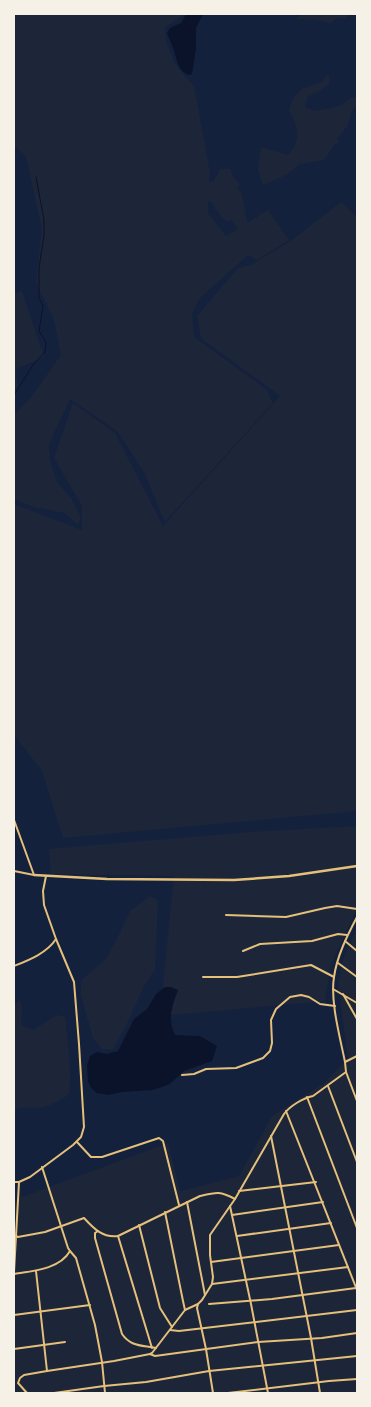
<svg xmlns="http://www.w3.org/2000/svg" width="371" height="1407" font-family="'PT Sans',sans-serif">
  <rect width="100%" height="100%" fill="#14213d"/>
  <g fill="#1d2539" fill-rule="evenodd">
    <path d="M14,14h169l-2,3 -16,10 1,14 8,21 9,12 11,12 16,87 -1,9 5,-1 6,-12h10l4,9 6,6 -2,5 4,5 5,29 21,-13 21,30 -32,20 -9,-5 -49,44 -7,15 2,23 72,52 7,14 -108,119 -21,-50 -27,-41 -47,-32 -21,45 1,17 7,21 14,16 10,20 -3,7 -13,-12 -31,-6 -20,-8v-84l18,-19 29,-41 -7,-36 -18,-36 6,-54 -16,-73 -12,-10zM208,201l3,1 5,8 10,12 6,-2 6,9 -12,7 -18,-23z"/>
    <polygon points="303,14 349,14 346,19 337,18 331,23 316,20 296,19"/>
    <path d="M326,75l4,1 -1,8 -8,6 -14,7 -2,10 10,4 17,-3 10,-3 8,-7 7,-2v11l-5,3 -4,15 -11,14 2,3 -5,3 -10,15 -24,4 -14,11 -23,10 -5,-15 3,-23 27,8c15,-17 10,-27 1,-45l4,-12 9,-9 20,-7z"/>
    <polygon points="341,202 357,217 357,811 63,838 42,771 14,735 14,504 82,530 82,506 54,458 73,403 115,433 163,526 280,396 201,338 197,316 238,268 251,265 292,240"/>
    <polygon points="22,291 44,357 16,369 18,387 14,391 14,294"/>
    <polygon points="357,826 357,908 331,965 325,1001 160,1016 174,876 51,874 49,849 251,832"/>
    <polygon points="150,896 158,900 155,969 144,986 127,1024 113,1049 102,1049 93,1038 81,996 81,981 106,959 120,933 130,911"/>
    <polygon points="357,928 357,1393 14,1393 14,1389 17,1388 14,1384 14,1200 168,1143 180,1191 239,1176 272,1116 324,1083 348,1058 338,984 343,959"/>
    <path d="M20,1000l2,8 -1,17 12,5 24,-15 8,2c3,26 7,51 4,77 -7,6 -17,11 -26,13 -10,2 -19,-1 -29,3v-105z"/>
  </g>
  <g fill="#0b132b">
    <path d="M186,14h17l-7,14v21l-4,25 -3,1c-12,-4 -12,-17 -16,-27 -2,-5 -4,-10 -6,-15l3,-5 11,-5z"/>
    <path d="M165,987h6l7,3c-6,17 -11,28 -3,45l25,1 17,10 -5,15 -28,10 -14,13 -17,6 -31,2 -13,3 -12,-2 -6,-5 -3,-7 -1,-16 3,-9 7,-4 10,2 11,-3 16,-32 13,-10 9,-15z"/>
  </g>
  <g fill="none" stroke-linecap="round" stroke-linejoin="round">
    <polyline stroke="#0b132b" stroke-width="1" points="14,395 33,365 45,352 46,342 39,331 43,306 39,298 39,268 44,235 44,220 36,177"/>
    <g stroke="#e5c07b" stroke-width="2">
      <polyline points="14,820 34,875"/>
      <polyline points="14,871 34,875"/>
      <polyline points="226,915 286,917 325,908 337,906 357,909"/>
      <polyline points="345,941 357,951"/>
      <polyline points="243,951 260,944 312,941 338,934 347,935"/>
      <polyline points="338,963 357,977"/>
      <path d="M14,966c15,-6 33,-13 42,-27l-12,-34 -1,-14 3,-15"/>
      <polyline points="203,977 237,977 311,965 334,977"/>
      <polyline points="333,989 357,1003"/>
      <polyline points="343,994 357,1019"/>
      <polyline points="345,1062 357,1056"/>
      <polyline points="346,1072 357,1101"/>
      <polyline points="182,1075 194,1074 206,1069 236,1068 263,1058 270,1051 272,1043 271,1020 276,1009 290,997 301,995 309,997 320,1004 335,1006"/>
      <polyline points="328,1086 357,1162"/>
      <polyline points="307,1097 357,1228"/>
      <polyline points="286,1111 357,1290"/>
      <polyline points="271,1136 311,1338 320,1393"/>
      <polyline points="77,1142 91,1157 102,1157 159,1138 163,1141 179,1205"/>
      <polyline points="14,1182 19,1182 30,1177 73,1145 81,1137 84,1127 79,1044 74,982 56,939"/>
      <polyline points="239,1191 316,1182"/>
      <polyline points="187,1202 205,1295"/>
      <polyline points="230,1206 251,1304 268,1393"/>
      <polyline points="165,1212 183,1301 185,1310"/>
      <polyline points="232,1215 323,1202"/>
      <polyline points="139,1225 160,1308 172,1327"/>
      <path d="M98,1231l-3,2v5l27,96c9,13 20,11 34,14"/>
      <path d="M16,1236l2,1 27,-5 39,-14c10,11 19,20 34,18l82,-40c17,-4 20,-5 35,3"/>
      <polyline points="118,1236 152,1348"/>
      <polyline points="237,1236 331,1223"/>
      <polyline points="70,1251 76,1258 95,1325 102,1362 105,1393"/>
      <polyline points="211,1262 339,1245"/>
      <polyline points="36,1271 47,1371"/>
      <polyline points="14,1272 19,1182"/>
      <path d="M14,1274c19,-3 46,-5 56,-23l-2,-3 -26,-81"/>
      <polyline points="212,1284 348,1267"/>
      <polyline points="198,1304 197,1308 206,1349 213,1393"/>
      <polyline points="209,1304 272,1299 356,1288"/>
      <polyline points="14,1315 90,1305"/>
      <polyline points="170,1330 179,1331 357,1310"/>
      <polyline points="14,1349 65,1342"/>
      <path d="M150,1354l2,-1 33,-43 13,-6 4,-4 10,-16 1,-7 -3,-22v-20l25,-36 49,-85c6,-8 19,-16 29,-18l33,-24 -1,-10c-5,-25 -15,-61 -11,-85 3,-21 13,-41 23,-60"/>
      <polyline points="27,1393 18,1383 20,1378 24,1375 47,1371 114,1361 150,1354 155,1356 258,1342 322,1338 357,1333"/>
      <polyline points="54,1393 104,1386 146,1382 209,1371 357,1356"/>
      <polyline points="228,1393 329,1381 357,1379"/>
    </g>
    <polyline stroke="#e5c07b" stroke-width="2.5" points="34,875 107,879 234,880 289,876 357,866"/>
  </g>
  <rect width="371" height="1407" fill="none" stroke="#f6f1e7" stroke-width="30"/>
</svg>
